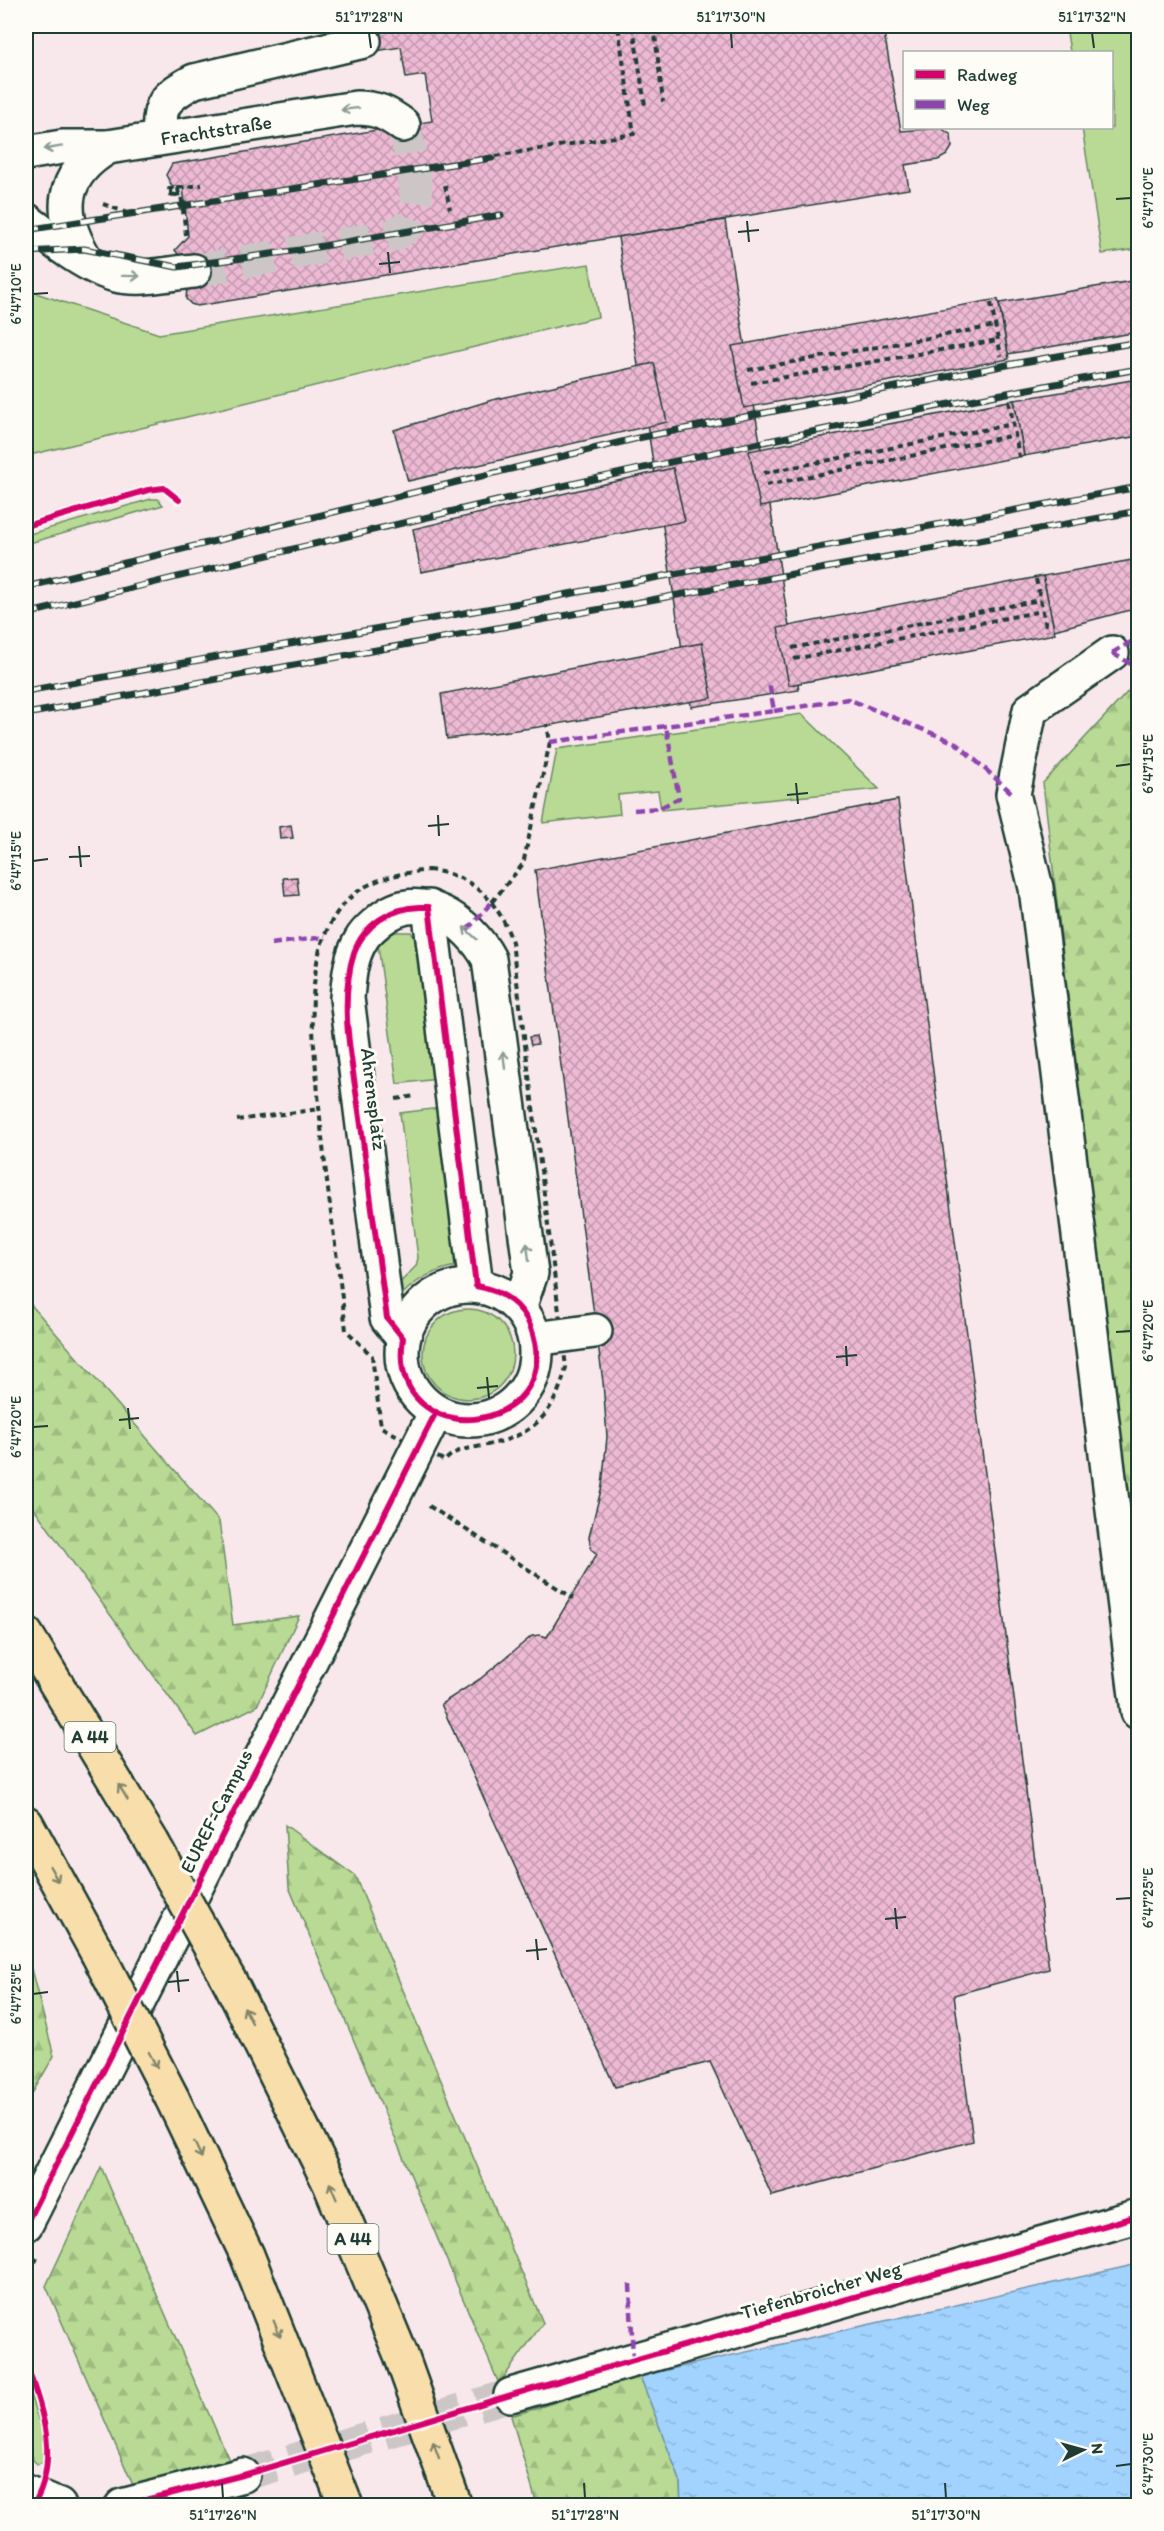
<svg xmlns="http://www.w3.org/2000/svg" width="1164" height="2531" font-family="Itim,sans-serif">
  <defs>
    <pattern id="forest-firs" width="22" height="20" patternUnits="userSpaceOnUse" patternTransform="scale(1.5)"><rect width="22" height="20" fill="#b8da94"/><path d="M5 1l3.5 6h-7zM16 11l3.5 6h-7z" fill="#9ebc80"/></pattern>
    <pattern id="water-ripples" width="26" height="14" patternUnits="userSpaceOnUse" patternTransform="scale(1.5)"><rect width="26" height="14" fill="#a2d3ff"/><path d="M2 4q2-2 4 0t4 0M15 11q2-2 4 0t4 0" fill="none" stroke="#8bb6db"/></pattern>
    <pattern id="building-cross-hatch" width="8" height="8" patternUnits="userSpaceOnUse" patternTransform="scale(1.5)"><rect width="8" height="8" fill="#eeb9d4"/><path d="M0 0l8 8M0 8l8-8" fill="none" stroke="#c098ad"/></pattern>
  </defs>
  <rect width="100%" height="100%" fill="#f8e8ec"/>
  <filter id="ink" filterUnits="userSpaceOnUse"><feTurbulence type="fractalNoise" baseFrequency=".0167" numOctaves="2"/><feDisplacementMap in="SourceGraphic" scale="12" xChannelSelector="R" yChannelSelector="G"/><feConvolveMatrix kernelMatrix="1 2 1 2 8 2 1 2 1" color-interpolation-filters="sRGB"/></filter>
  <g filter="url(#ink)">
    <g fill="#b8da94" stroke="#6c8c64" stroke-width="1.5">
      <polygon points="1066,26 1138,26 1138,249 1102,254 1082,128 1112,128 1112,52 1070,52"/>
      <polygon points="589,264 598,317 26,456 26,293 33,292 159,334"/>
      <polygon points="151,499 158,499 163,505 26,544 26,535"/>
      <polygon points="802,714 879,789 661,810 658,791 618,795 620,814 543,823 557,749"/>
      <polygon points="396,932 411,932 419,945 437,1079 397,1084 378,945 388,934"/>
      <path d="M440,1108l18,158c-24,3 -47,16 -62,36l-2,-13 22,-23 2,-8 -18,-145z"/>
      <circle cx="468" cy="1354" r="45"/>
      <polygon points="26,2382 42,2431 44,2462 37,2464 33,2460 26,2422"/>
    </g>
    <g fill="url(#forest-firs)" stroke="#6c8c64" stroke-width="1.5">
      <polygon points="1133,686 1138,689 1138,1595 1043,783"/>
      <polygon points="26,1299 219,1521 233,1625 299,1616 257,1706 197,1736 26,1497"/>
      <polygon points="285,1825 355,1876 543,2323 499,2384 289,1887"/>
      <polygon points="26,1950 54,2056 26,2104"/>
      <polygon points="101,2167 229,2460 133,2485 46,2286"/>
      <polygon points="640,2376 680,2480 681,2505 537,2505 511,2416"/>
      <polygon points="241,2493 246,2505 185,2506"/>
    </g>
    <polygon fill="url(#water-ripples)" stroke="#6e97ae" stroke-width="1.5" points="1138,2264 1138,2505 681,2505 680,2480 640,2376"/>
    <g fill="url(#building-cross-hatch)" stroke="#1f3d34" stroke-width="1.5">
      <polygon points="372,26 883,26 901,131 941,128 951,135 952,147 947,155 938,160 905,165 909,189 197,306 191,304 186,299 187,287 181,258 175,250 188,236 183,186 172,186 166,175 172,164 432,121 425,75 406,78 401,47 376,51"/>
      <polygon points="725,220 799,690 691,707 618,237"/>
      <polygon points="1138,280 1138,332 1008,354 999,303"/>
      <polygon points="998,299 1009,359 744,408 732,346"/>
      <polygon points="654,363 667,422 408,481 394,430 492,400"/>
      <polygon points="1138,379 1138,436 1024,456 1014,400"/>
      <polygon points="1014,400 1024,456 760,507 749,451"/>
      <polygon points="673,468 685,521 421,572 413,529"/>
      <polygon points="1138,559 1138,608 1054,630 1043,576"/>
      <polygon points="1043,576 1055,634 789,685 778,628"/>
      <polygon points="702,643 712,698 539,727 447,739 441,694"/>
      <polygon points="898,800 1049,1969 954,1995 973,2141 772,2196 710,2062 615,2087 441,1704 480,1679 532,1636 540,1635 547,1637 597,1554 591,1549 589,1537 602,1486 607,1437 603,1382 535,870"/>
      <polygon points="291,825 293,838 280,839 279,827"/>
      <polygon points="297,877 299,895 285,896 283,878"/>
      <polygon points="536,1036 538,1044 531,1045 529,1037"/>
    </g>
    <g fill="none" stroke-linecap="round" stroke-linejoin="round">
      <g stroke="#cdc6c7" stroke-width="33" stroke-dasharray="33 16" stroke-linecap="butt">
        <path d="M194,271l200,-36c5,-3 12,-7 16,-11 14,-19 0,-77 -7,-99"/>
        <polyline points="243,2475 511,2395"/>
      </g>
      <g stroke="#1f3d34" stroke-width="38">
        <g id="minor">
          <path d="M160,137c-3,-33 6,-41 34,-56l170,-40"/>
          <path id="s1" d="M26,153l36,-6h46l248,-39c21,0 31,5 47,17"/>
          <path d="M26,220c24,18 61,48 90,55 24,6 54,-2 78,-4"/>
          <path d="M86,260c-29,-46 -27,-84 22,-113"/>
          <polyline points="1112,653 1030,710 1013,794 1036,888 1138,1712"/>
          <polyline points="429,907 476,1286"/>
          <circle cx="469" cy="1353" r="67"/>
          <path d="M403,1338l-16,-20 -40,-320c2,-20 3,-40 14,-58 4,-8 12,-14 19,-20 40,-34 89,2 109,39l42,314 -12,35"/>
          <polyline points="535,1339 595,1331"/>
          <polyline points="26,2224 436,1412"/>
          <polyline points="511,2395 1138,2216"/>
          <polyline points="26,2492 59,2506"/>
          <polyline points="122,2506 243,2475"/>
        </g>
      </g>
      <g stroke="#1f3d34" stroke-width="38">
        <g id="highway">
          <polyline points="26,1634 152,1842"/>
          <polyline points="26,1823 97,1952"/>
          <polyline points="230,1982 330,2184 401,2355 455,2506"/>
          <polyline points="172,2098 247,2255 346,2506"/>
        </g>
      </g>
      <g stroke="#1f3d34" stroke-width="4" stroke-dasharray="6 4.5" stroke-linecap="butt">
        <polyline points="633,26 645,105"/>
        <polyline points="654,26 663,102"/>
        <polyline points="445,185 450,209"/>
        <polyline points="103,204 130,214 634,134 618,26"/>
        <polyline points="186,235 181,194 171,196 171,190 178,189 179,194 170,195 169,189 202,185"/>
        <polyline points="991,303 1001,356"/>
        <polyline points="748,370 995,326"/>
        <polyline points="751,383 998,340"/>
        <polyline points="1009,401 1019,457"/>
        <polyline points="764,473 1013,424"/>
        <polyline points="766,485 1015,435"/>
        <polyline points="1036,579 1047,631"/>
        <polyline points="792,648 1040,600"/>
        <polyline points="794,659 1042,611"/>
        <path d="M428,870c44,4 71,31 84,72l54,425c-12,49 -34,70 -84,79 -14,3 -28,3 -37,15l-64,-34 -9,-71 -26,-26c-10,-83 -23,-166 -29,-249 -3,-34 -7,-70 -2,-104 2,-25 11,-52 27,-71 23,-27 54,-32 86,-36z"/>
        <polyline points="492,902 523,864 550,742 547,724"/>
        <polyline points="396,1099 415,1096"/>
        <polyline points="237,1120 320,1109"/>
        <polyline points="429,1506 573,1598"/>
        <polyline points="26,2281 37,2258"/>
        <polyline points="26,2363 46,2428 47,2463"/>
      </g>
      <use href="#minor" stroke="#fdfcf7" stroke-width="33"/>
      <use href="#highway" stroke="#f8deab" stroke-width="33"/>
      <g stroke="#1f3d34" stroke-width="7">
        <g id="rail">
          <polyline points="26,230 492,158"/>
          <polyline points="26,252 84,249 177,267 300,250 501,215"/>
          <polyline points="26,587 638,438 1012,364 1138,342"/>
          <path d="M26,614c369,-91 738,-179 1112,-245"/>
          <polyline points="26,691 531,601 1138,487"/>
          <polyline points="26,714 1138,511"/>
        </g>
      </g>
      <use href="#rail" stroke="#fdfcf7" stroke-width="4.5" stroke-dasharray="14" stroke-linecap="butt"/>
      <g stroke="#1f3d34" stroke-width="38" stroke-linecap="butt">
        <g id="highway-bridge">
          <polyline points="152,1842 230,1982"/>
          <polyline points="97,1952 172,2098"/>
        </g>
      </g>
      <use href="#highway-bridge" stroke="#f8deab" stroke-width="33"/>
      <g stroke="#8e44ad" stroke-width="4.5" stroke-dasharray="9 4.5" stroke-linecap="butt">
        <polyline points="1112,653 1138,668"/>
        <polyline points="1112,653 1138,638"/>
        <polyline points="774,711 848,699 956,743 1013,794"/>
        <polyline points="550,742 774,711 769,682"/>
        <polyline points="634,810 660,808 679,798 666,726"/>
        <polyline points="467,930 492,902"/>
        <polyline points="271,944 325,937"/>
        <polyline points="630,2284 633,2362"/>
      </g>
      <g stroke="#fdfcf7" stroke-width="10">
        <g id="cycleway">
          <polyline points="26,526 148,490 164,488 179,500"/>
          <path d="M420,907h9l47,379c24,4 46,17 55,42 39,109 -146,130 -128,10l-16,-20c-9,-64 -18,-129 -26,-193 -7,-54 -24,-119 -7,-172 10,-29 37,-45 66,-46z"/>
          <polyline points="26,2224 436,1412"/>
          <path d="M26,2363c16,47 35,96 7,143"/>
          <polyline points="122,2506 243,2475 511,2395 1138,2216"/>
        </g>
      </g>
      <use href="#cycleway" stroke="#d6006c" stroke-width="6"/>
    </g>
    <defs><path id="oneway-shaft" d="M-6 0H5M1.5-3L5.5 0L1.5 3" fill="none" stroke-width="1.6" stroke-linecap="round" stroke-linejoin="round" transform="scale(1.5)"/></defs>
    <g stroke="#8e9c96">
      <use href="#oneway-shaft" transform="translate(350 109) rotate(173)"/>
      <use href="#oneway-shaft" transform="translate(53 148) rotate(170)"/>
      <use href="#oneway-shaft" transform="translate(131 276) rotate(1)"/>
      <use href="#oneway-shaft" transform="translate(470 933) rotate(-138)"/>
      <use href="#oneway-shaft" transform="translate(504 1060) rotate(-97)"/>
      <use href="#oneway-shaft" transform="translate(528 1252) rotate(-97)"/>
    </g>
    <g stroke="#81856a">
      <use href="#oneway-shaft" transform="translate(123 1792) rotate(-121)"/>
      <use href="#oneway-shaft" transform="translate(54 1874) rotate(61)"/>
      <use href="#oneway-shaft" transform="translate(248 2015) rotate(-116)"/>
      <use href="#oneway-shaft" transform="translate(153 2060) rotate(62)"/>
      <use href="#oneway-shaft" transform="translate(198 2150) rotate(65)"/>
      <use href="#oneway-shaft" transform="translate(333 2191) rotate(-113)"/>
      <use href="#oneway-shaft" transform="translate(277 2329) rotate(68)"/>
      <use href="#oneway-shaft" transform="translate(436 2450) rotate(-110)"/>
    </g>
  </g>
  <path fill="none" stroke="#1f3d34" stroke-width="2" d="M369,33l2,15M731,33l1,15M1092,33l2,15M1116,199l15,-1M747,221l2,21M738,232l21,-2M388,252l2,21M379,264l21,-2M33,294l15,-1M1116,766l15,-2M796,783l2,21M787,795l21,-2M438,815l1,21M428,826l21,-2M79,846l2,21M69,857l21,-1M33,861l15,-2M1116,1332l15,-1M846,1346l1,20M836,1357l21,-2M487,1377l2,21M477,1388l21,-2M128,1408l2,21M119,1420l20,-2M33,1427l15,-1M1116,1899l15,-1M895,1908l2,21M885,1919l21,-2M536,1939l2,21M526,1951l21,-2M177,1971l2,21M168,1982l21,-2M33,1994l15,-2M1116,2466l15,-2M222,2483l1,15M584,2483l1,15M945,2483l1,15"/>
  <g text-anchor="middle" stroke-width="6" stroke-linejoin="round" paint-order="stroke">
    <g fill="#fdfcf7" stroke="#62766e" stroke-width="1.5">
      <rect x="64.5" y="1722" width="51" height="30" rx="4.5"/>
      <rect x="327.5" y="2224" width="51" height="30" rx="4.5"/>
    </g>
    <g font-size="18" font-weight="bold" fill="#1f3d34">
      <text x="90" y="1743">A 44</text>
      <text x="353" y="2245">A 44</text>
    </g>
    <g font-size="20" fill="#1f3d34" stroke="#fdfcf7">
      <text dy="7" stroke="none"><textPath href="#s1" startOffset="192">Frachtstraße</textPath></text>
      <text transform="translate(374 1099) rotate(83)" y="7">Ahrensplatz</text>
      <text transform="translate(216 1811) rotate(-63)" y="7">EUREF-Campus</text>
      <text transform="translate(821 2290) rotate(-16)" y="7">Tiefenbroicher Weg</text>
    </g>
  </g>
  <rect width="1164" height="2531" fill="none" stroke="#fdfcf7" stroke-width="66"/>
  <rect x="903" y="51" width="210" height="78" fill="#fdfcf7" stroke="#a4b0a9" stroke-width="1.5"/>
  <rect x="915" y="70" width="30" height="9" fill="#d6006c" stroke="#a4b0a9" stroke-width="1.5"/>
  <text x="957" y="81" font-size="18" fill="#1f3d34">Radweg</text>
  <rect x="915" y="100" width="30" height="9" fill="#8e44ad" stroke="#a4b0a9" stroke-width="1.5"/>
  <text x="957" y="111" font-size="18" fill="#1f3d34">Weg</text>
  <g transform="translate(1083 2450) rotate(85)" stroke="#fdfcf7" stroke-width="4.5" paint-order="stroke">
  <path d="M0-4.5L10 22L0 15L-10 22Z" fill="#1f3d34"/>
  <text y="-9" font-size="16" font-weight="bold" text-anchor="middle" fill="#1f3d34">N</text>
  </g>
  <rect x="33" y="33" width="1098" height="2465" fill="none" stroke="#1f3d34" stroke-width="2"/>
  <g font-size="15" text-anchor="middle" fill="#1f3d34">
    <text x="369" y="22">51°17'28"N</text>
    <text x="731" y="22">51°17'30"N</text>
    <text x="1092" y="22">51°17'32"N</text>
    <text transform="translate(1148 198) rotate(-90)" y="5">6°47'10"E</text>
    <text transform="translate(16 294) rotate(-90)" y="5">6°47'10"E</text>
    <text transform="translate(1148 764) rotate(-90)" y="5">6°47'15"E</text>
    <text transform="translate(16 861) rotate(-90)" y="5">6°47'15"E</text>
    <text transform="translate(1148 1331) rotate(-90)" y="5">6°47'20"E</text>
    <text transform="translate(16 1427) rotate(-90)" y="5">6°47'20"E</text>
    <text transform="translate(1148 1898) rotate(-90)" y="5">6°47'25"E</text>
    <text transform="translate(16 1994) rotate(-90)" y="5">6°47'25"E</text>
    <text transform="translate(1148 2464) rotate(-90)" y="5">6°47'30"E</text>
    <text x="223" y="2520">51°17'26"N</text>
    <text x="585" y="2520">51°17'28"N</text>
    <text x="946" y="2520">51°17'30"N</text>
  </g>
</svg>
